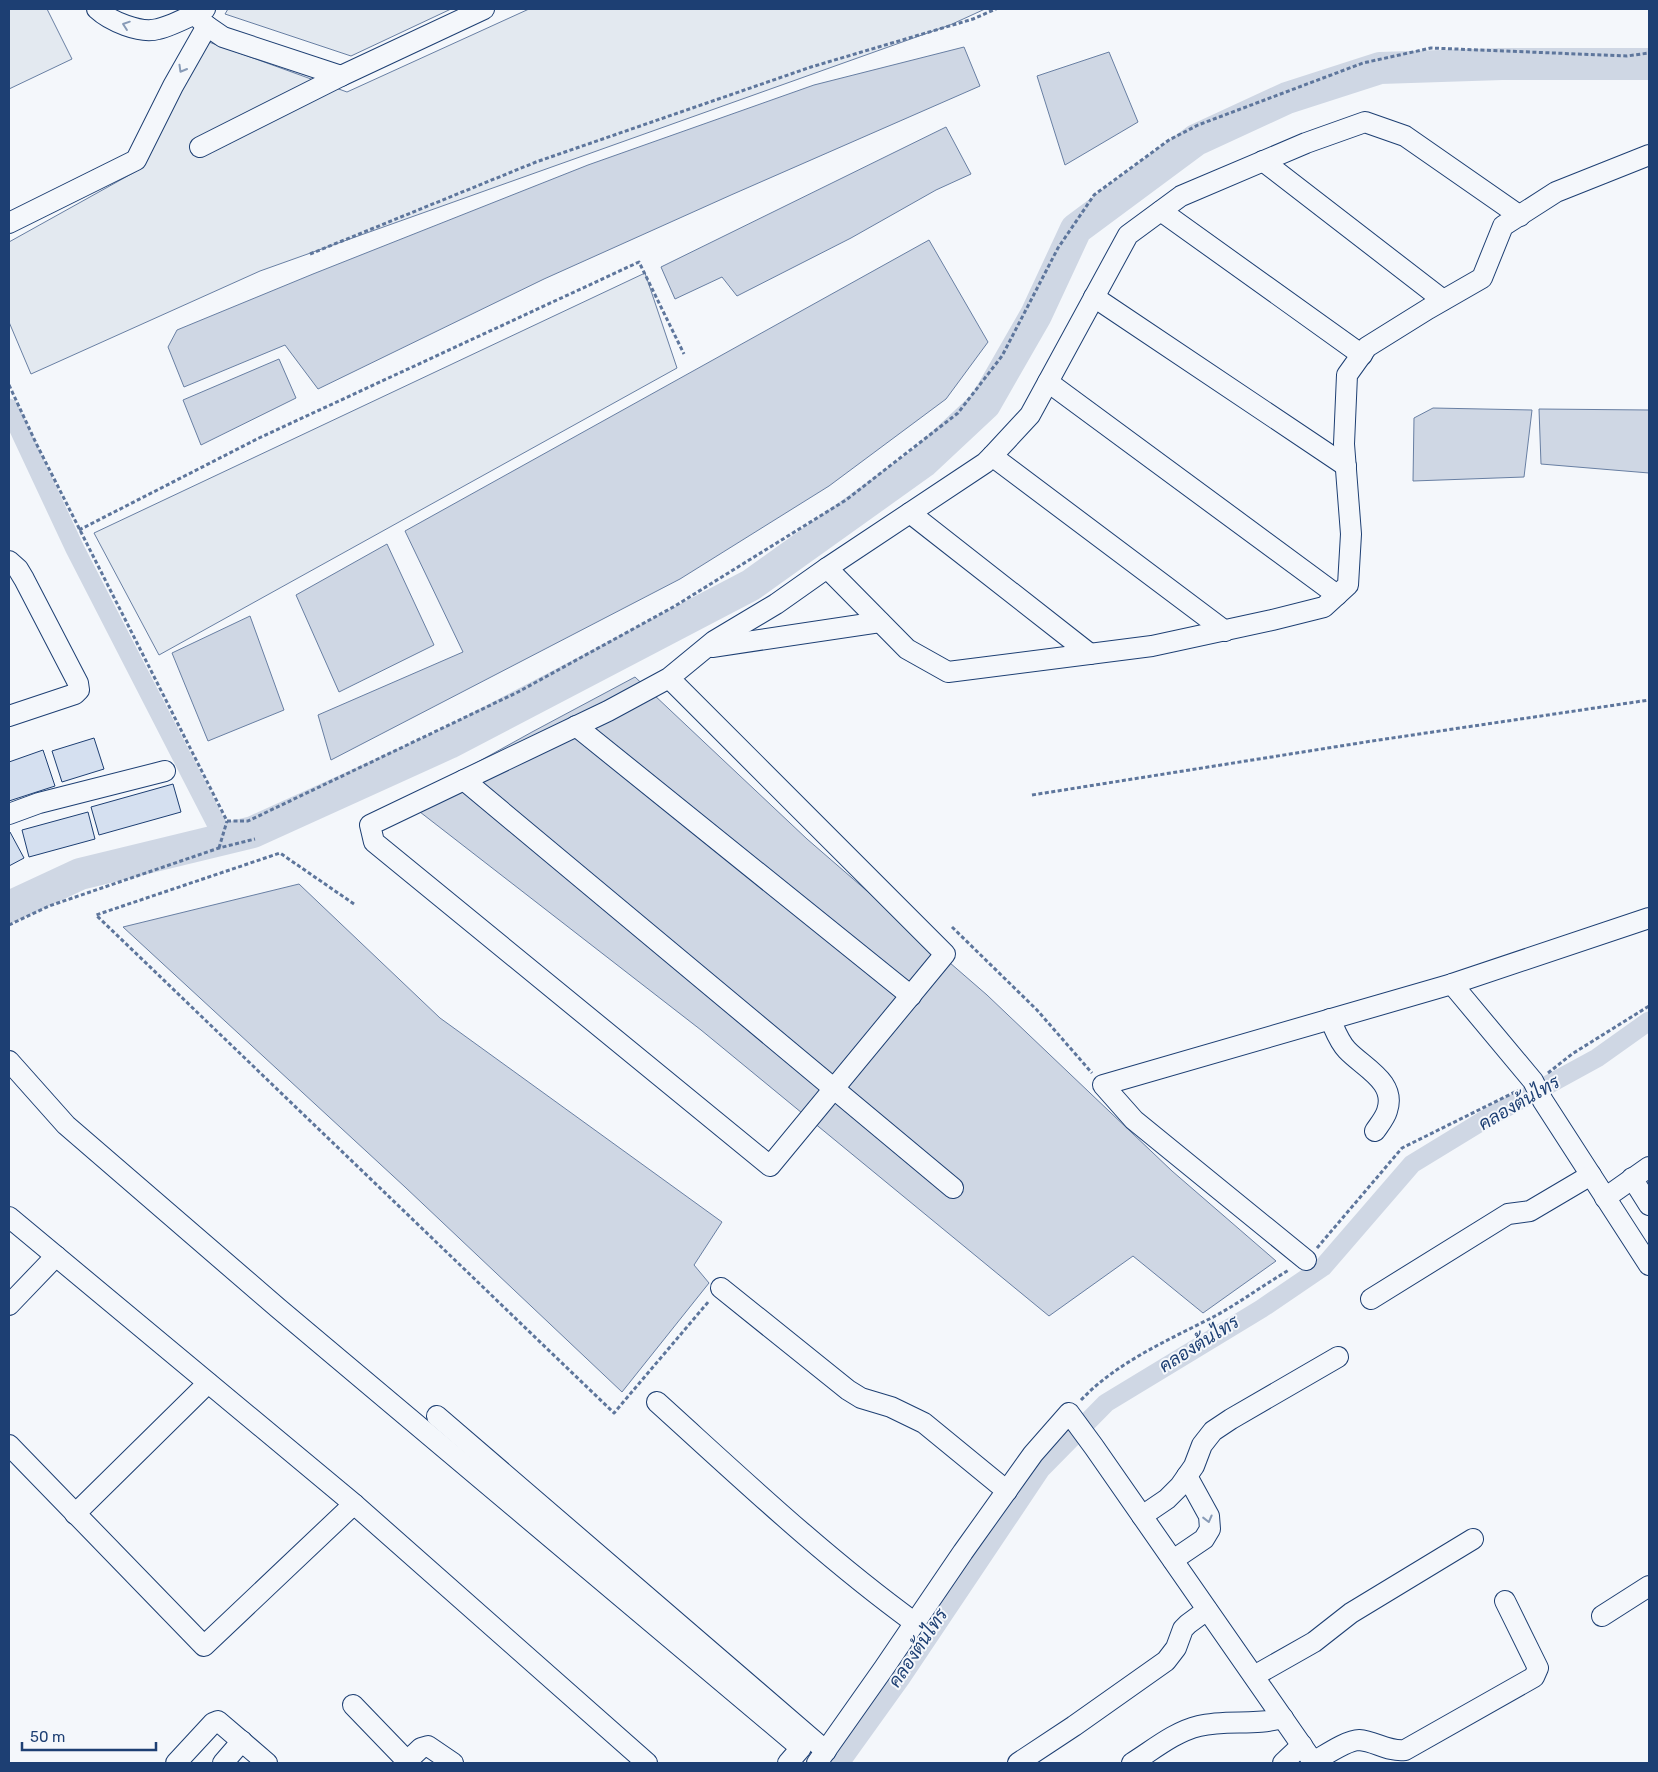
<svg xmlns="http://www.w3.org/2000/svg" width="1658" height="1772" font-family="Rubik,Sarabun,sans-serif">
  <rect width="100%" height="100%" fill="#f4f7fb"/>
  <g fill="#e3e9f0" stroke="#687fa3">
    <polygon points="9,9 47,9 72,59 9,89"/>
    <polygon points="228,9 451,9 351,56 225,14"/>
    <polygon points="529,9 985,9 950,25 260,271 31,374 9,322 9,242 142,168 206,41 347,92"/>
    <polygon points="645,273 677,368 159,655 94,533"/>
  </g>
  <g fill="#cfd7e4" stroke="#687fa3">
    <polygon points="964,47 980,86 731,195 544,279 318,389 285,345 184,387 168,347 177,330 313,274 588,165 814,85"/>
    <polygon points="1109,52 1138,122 1065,165 1037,76"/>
    <polygon points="946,127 971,174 936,190 851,238 737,296 722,277 675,299 661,267"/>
    <polygon points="929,240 988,342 946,399 829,486 680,579 331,760 318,715 463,652 405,531"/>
    <polygon points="279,359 296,398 201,445 183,400"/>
    <polygon points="1433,408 1532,410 1524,477 1413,481 1414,418"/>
    <polygon points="1539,409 1649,410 1649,473 1541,464"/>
    <polygon points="387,544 434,645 339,692 296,595"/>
    <polygon points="250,616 284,710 208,741 172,653"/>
    <polygon points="635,677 807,839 987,995 1172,1171 1276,1261 1203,1313 1133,1256 1049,1316 701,1030 420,812 420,794 532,732"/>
    <polygon points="299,884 440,1018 722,1222 694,1265 709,1283 622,1392 405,1187 123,927"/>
  </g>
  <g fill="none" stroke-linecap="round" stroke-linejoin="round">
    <g stroke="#cfd7e4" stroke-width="19">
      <polyline points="9,408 75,549 224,839"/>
      <polyline points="840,1763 901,1678 1041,1469 1106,1403 1261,1309 1323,1267 1412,1164 1489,1117 1597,1058 1649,1021"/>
    </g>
    <polyline stroke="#cfd7e4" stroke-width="32" points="9,907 80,874 253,832 449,743 751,585 923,462 985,404 1036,315 1076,229 1196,140 1287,98 1380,68 1502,64 1649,64"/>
  </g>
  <g fill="#d5e0f0" stroke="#1d3f73">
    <polygon points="94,738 104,769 62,782 52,751"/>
    <polygon points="43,750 55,786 9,801 9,762"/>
    <polygon points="173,784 181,812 99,835 91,807"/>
    <polygon points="88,812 95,839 29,857 22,830"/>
    <polygon points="9,832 10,832 24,858 9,866"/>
  </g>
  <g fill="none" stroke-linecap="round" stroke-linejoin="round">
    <g stroke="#1d3f73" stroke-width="22">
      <g id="minor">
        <path d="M97,9c13,12 43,25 61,20 14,-3 34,-14 47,-20"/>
        <polyline points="194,14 207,26 223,37 341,76 484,9"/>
        <polyline points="200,147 341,76"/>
        <polyline points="1263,161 1443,300"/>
        <polyline points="1161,211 1362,355"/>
        <polyline points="9,223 136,160 173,86 207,26"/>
        <polyline points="1094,297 1346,466"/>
        <polyline points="1048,382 1337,595"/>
        <polyline points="992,456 1225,631"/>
        <polyline points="910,513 1090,654"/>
        <polyline points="9,561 18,569 24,579 78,683 79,690 75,694 9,716"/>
        <polyline points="827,568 985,463 992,456 1030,415 1128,235 1181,196 1306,143 1365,122 1405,136 1520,216"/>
        <polyline points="712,647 880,622"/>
        <polyline points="669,678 945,954 770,1166 374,842 370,825 608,711 669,678 714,641 776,604 827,568 907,649 948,672 1152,646 1272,620 1324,607 1348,585 1351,534 1344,444 1347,375 1367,347 1428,309 1482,278 1503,226 1556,192 1649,155"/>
        <polyline points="576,726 911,996"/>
        <polyline points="464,780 953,1188"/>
        <polyline points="9,814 39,803 165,771"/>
        <polyline points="1452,984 1533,1081 1543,1101 1649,1265"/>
        <path d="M1330,1019c5,11 9,23 17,31 17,18 50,32 40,61 -2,7 -8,14 -12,20"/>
        <polyline points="9,1061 66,1125 278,1308 801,1748 788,1763"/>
        <polyline points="1632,1178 1649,1205"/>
        <polyline points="1605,1198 1649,1167"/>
        <polyline points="9,1217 354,1504"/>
        <polyline points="1306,1260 1134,1120 1103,1085 1452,984 1649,918"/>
        <polyline points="721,1288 848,1390 861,1398 891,1407 924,1423 1007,1491"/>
        <polyline points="1371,1299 1508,1214 1530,1211 1591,1175"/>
        <polyline points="9,1305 56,1256"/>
        <path d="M657,1402c84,76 166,154 258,221"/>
        <polyline points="437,1416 826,1751"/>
        <polyline points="9,1445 204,1646 354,1504 647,1763"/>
        <polyline points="75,1514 208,1383"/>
        <polyline points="1142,1516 1167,1499 1180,1486 1194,1466 1202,1445 1213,1431 1231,1419 1338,1357"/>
        <polyline points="1173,1560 1204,1539 1210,1529 1209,1516 1187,1476"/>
        <polyline points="1602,1616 1649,1586"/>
        <polyline points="1254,1676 1314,1642 1351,1613 1473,1539"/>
        <polyline points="353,1705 407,1761"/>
        <path d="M1313,1762c11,-6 34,-22 46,-22 16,1 29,12 46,10l129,-73 4,-9 -33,-67"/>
        <polyline points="176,1763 213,1723 218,1721 267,1763"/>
        <polyline points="223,1763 242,1741"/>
        <polyline points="405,1763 421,1748 428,1746 453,1763"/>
        <polyline points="817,1763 884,1668 963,1552 1033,1454 1069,1413 1094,1447 1314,1763"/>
        <polyline points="1018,1763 1074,1726 1166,1661 1176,1648 1183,1629 1188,1624 1207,1610"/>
        <path d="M1132,1763c21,-13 42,-31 67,-37 27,-7 56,0 84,-8"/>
        <polyline points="1283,1763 1302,1745"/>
      </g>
    </g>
    <g stroke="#5e769c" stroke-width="3" stroke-dasharray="4 2.5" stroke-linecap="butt">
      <polyline points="310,254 536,162 811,67 973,19 996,9"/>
      <polyline points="9,385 36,443 227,821 248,821 518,692 675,606 846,500 958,413 1002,356 1058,248 1094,195 1169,140 1198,125 1363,63 1431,48 1627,56 1649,53"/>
      <polyline points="79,530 259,438 639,262 684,354"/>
      <polyline points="1032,795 1372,741 1649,700"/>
      <polyline points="219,848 227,821"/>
      <polyline points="354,904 280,853 96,915 614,1413 709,1301"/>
      <polyline points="9,925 49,906 219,848 255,839"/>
      <polyline points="952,927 1037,1010 1092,1073"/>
      <polyline points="1548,1073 1572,1054 1649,1006"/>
      <polyline points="1317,1248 1402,1148 1519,1090"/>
      <path d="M1081,1400c37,-39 90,-61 136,-85 25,-14 48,-31 72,-45"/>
    </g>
    <use href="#minor" stroke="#f4f7fb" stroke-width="20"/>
  </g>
  <defs><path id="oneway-chevron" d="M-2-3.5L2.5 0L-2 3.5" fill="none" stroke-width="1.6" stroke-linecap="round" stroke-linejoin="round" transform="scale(1.25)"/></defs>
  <g stroke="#889bb7">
    <use href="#oneway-chevron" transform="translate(126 25) rotate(-161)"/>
    <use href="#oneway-chevron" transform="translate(182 69) rotate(120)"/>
    <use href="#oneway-chevron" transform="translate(1208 1519) rotate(76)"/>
  </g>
  <g text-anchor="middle" stroke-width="4" stroke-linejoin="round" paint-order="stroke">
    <g font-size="18" font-style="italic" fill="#1d3f73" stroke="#f4f7fb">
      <text transform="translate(1519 1103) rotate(-30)" y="6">คลองต้นไทร</text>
      <text transform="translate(1199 1344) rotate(-32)" y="6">คลองต้นไทร</text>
      <text transform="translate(918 1648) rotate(-56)" y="6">คลองต้นไทร</text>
    </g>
  </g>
  <rect width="1658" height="1772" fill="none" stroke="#1d3f73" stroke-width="20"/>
  <path d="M22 1742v8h134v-8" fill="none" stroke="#1d3f73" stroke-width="2.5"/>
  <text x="30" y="1742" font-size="15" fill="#1d3f73" stroke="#f4f7fb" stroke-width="4" paint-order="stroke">50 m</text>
</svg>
